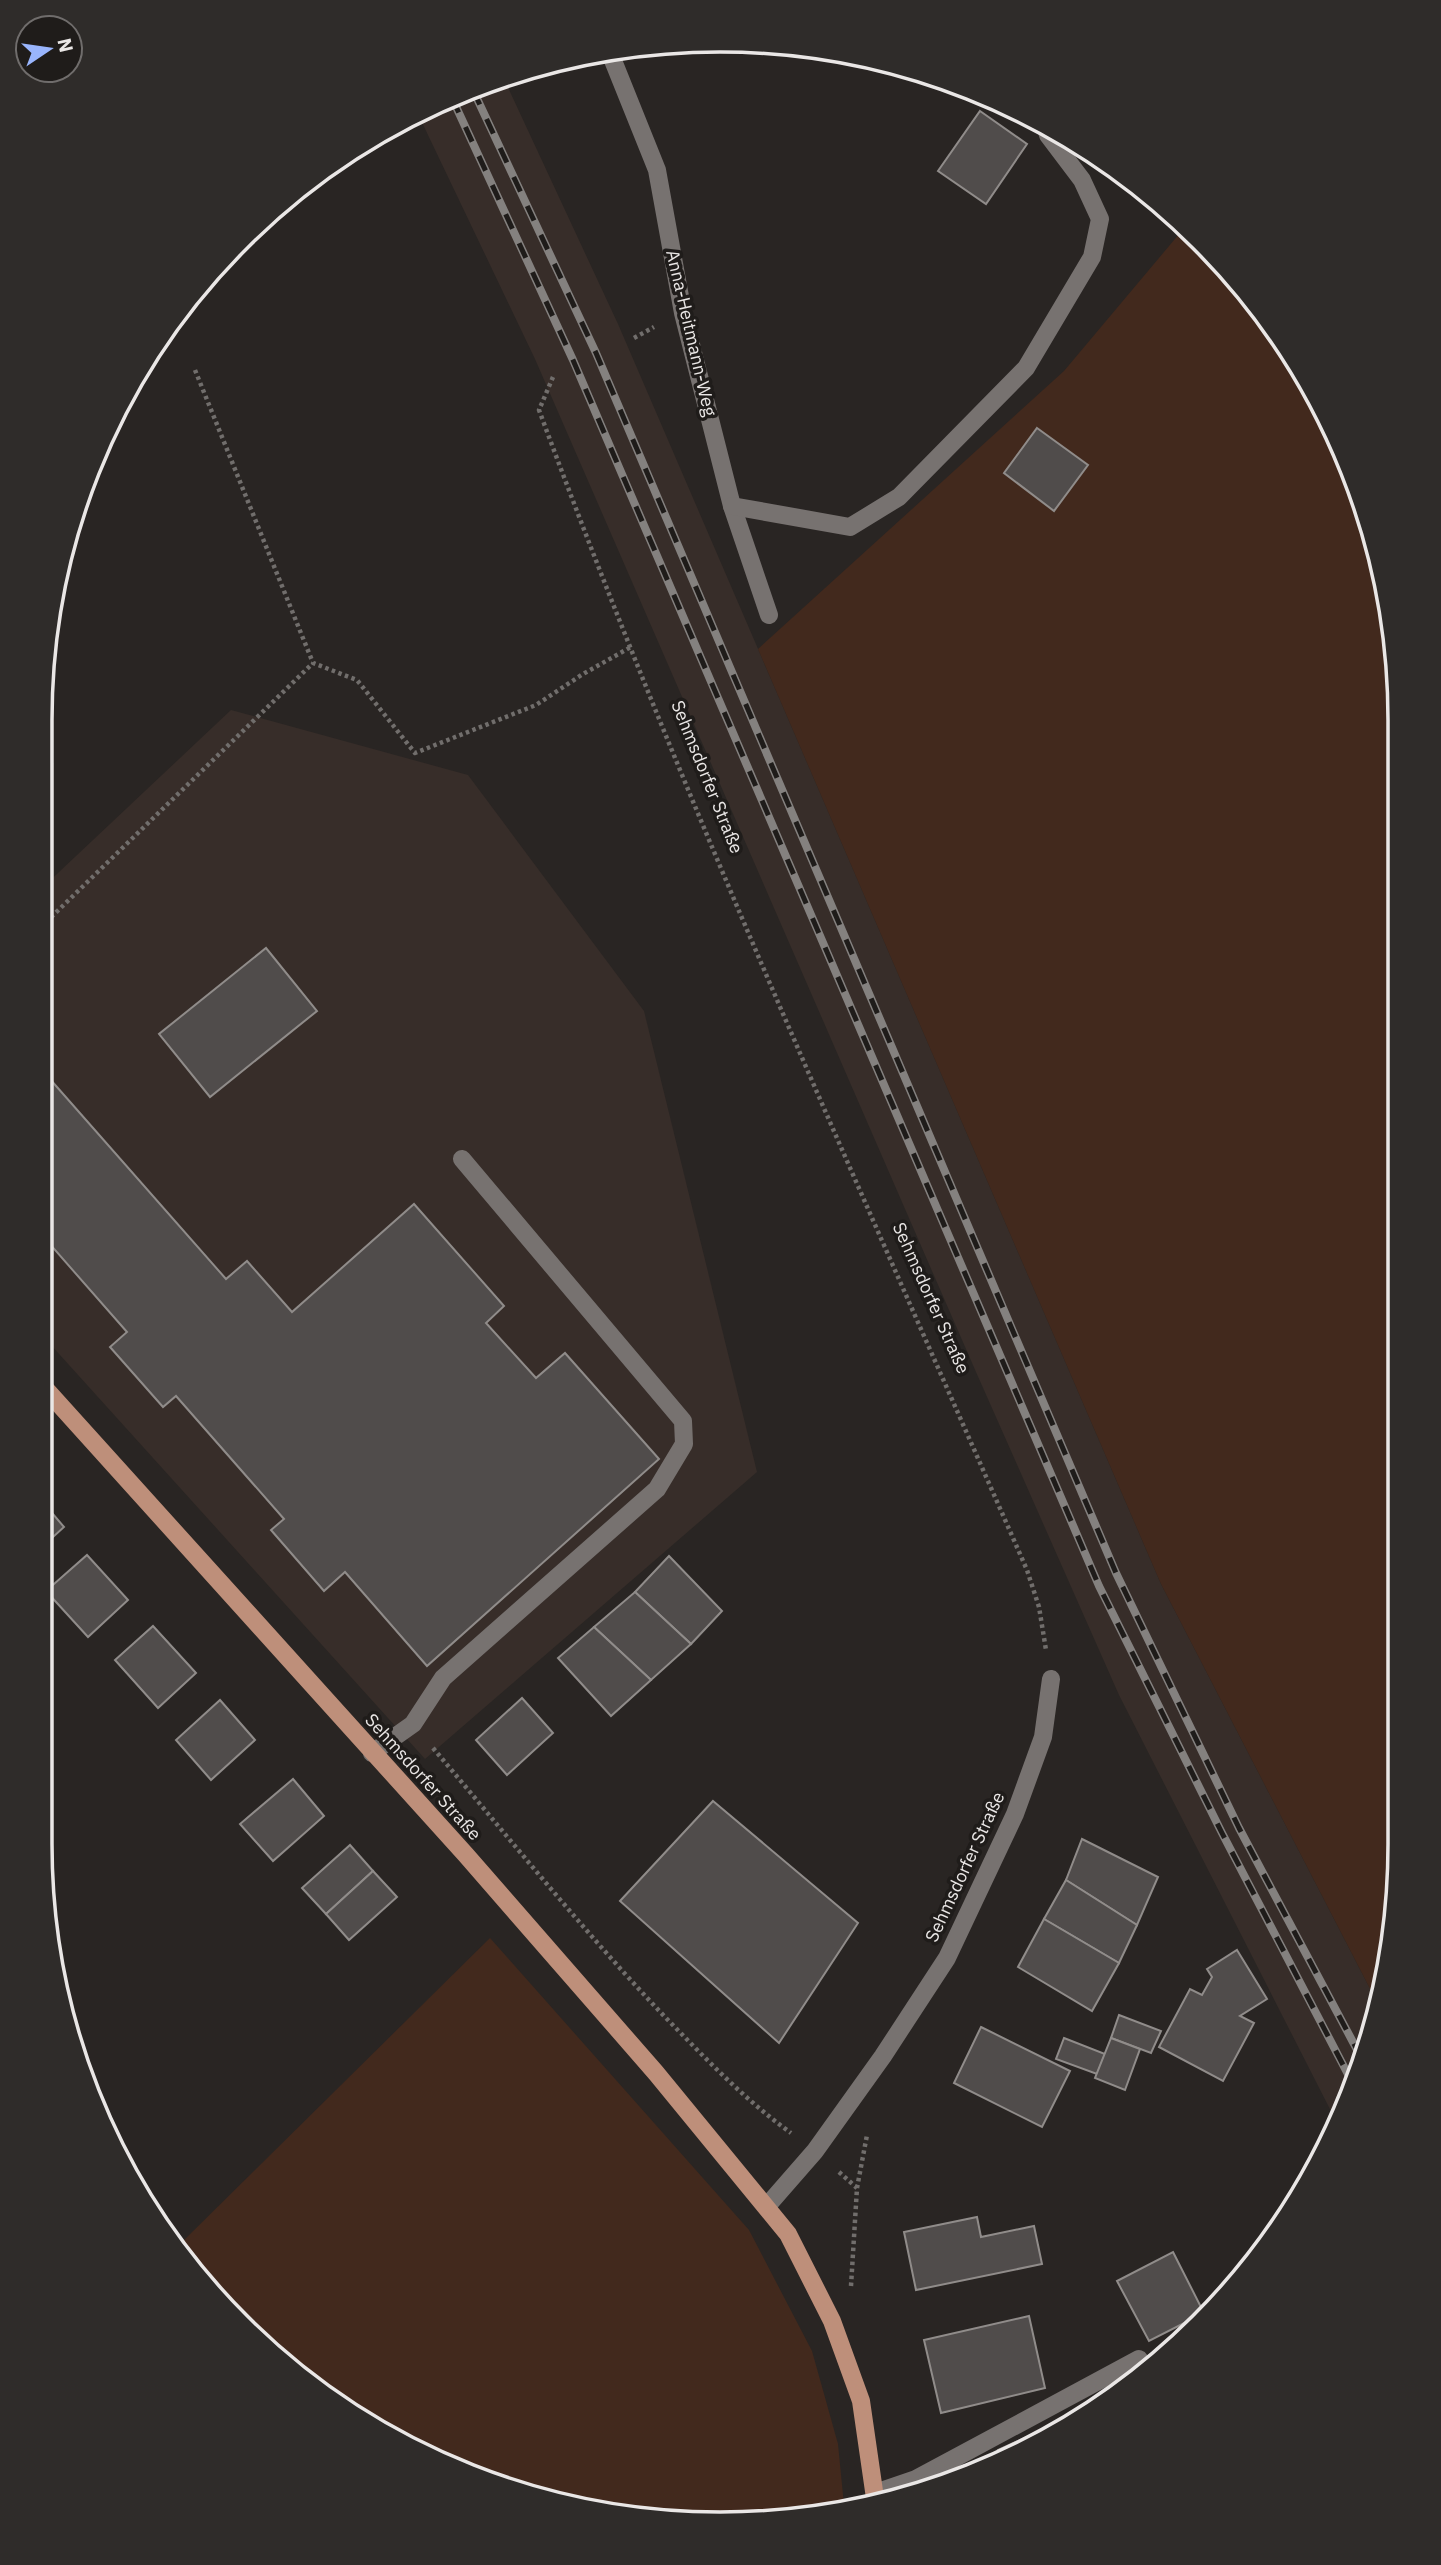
<svg xmlns="http://www.w3.org/2000/svg" width="1441" height="2565" font-family="'IBM Plex Sans',sans-serif">
  <rect width="100%" height="100%" fill="#292523"/>
  <g fill="#372d29">
    <polygon points="504,79 618,324 1161,1584 1380,2008 1377,2021 1336,2121 1119,1695 976,1372 535,359 417,112"/>
    <polygon points="231,710 468,775 644,1011 757,1472 425,1759 41,1334 41,889"/>
  </g>
  <g fill="#42291d">
    <polygon points="1185,227 1201,239 1286,343 1365,501 1395,632 1399,1889 1380,2008 1161,1584 758,649 1064,371"/>
    <polygon points="490,1938 749,2230 812,2351 838,2444 844,2505 765,2523 544,2501 342,2410 181,2258 175,2249"/>
  </g>
  <g fill="#504c4b" stroke="#908c8a" stroke-width="2">
    <polygon points="980,111 1027,144 986,204 938,171"/>
    <polygon points="1037,428 1088,465 1054,511 1004,473"/>
    <polygon points="266,948 317,1011 210,1097 159,1034"/>
    <polygon points="42,1070 226,1279 247,1261 292,1312 414,1204 504,1306 486,1323 536,1378 565,1353 659,1459 427,1666 345,1572 324,1591 271,1530 284,1519 176,1396 163,1407 110,1347 127,1332 41,1234"/>
    <polygon points="41,1500 64,1527 41,1548"/>
    <polygon points="87,1555 128,1600 88,1637 46,1591"/>
    <polygon points="669,1556 722,1611 691,1644 635,1592"/>
    <polygon points="635,1592 691,1644 651,1680 594,1627"/>
    <polygon points="153,1626 196,1673 158,1708 115,1660"/>
    <polygon points="594,1627 651,1680 611,1716 558,1658"/>
    <polygon points="522,1698 553,1733 507,1775 476,1740"/>
    <polygon points="220,1700 255,1740 211,1780 176,1740"/>
    <polygon points="293,1779 324,1816 273,1861 240,1824"/>
    <polygon points="713,1801 858,1923 779,2043 620,1901"/>
    <polygon points="1082,1839 1158,1877 1137,1925 1066,1880"/>
    <polygon points="350,1845 373,1871 326,1914 302,1888"/>
    <polygon points="373,1871 397,1897 349,1940 326,1914"/>
    <polygon points="1066,1880 1137,1925 1119,1963 1044,1919"/>
    <polygon points="1044,1919 1119,1963 1092,2011 1018,1967"/>
    <polygon points="1237,1950 1267,1999 1240,2016 1254,2023 1223,2081 1159,2047 1190,1989 1202,1995 1212,1977 1207,1969"/>
    <polygon points="1119,2015 1161,2031 1151,2053 1111,2038"/>
    <polygon points="981,2027 1070,2071 1042,2127 954,2083"/>
    <polygon points="1064,2038 1105,2054 1097,2074 1056,2059"/>
    <polygon points="1111,2038 1140,2049 1125,2090 1095,2078"/>
    <polygon points="977,2217 981,2237 1034,2226 1042,2264 916,2290 904,2232"/>
    <polygon points="1173,2252 1204,2313 1149,2341 1117,2281"/>
    <polygon points="1029,2316 1045,2388 941,2413 924,2340"/>
    <polygon points="1051,2426 1052,2429 1002,2460 998,2450"/>
  </g>
  <g fill="none" stroke-linecap="round" stroke-linejoin="round">
    <g stroke="#716e6c" stroke-width="4.5" stroke-dasharray="3.5 3.5" stroke-linecap="butt">
      <polyline points="634,338 654,327"/>
      <polyline points="195,370 313,663 357,680 415,753 536,705 583,674 631,647"/>
      <path d="M553,377l-14,33c145,394 320,776 488,1160l12,37 7,43"/>
      <polyline points="41,927 313,663"/>
      <path d="M433,1748c77,91 151,184 233,270 40,41 79,82 125,115"/>
      <polyline points="839,2172 857,2188"/>
      <polyline points="851,2286 857,2188 867,2135"/>
    </g>
    <g stroke="#777270" stroke-width="18">
      <polyline points="610,53 657,170 683,313 732,506 769,615"/>
      <polyline points="732,506 850,527 899,497 1026,368 1092,257 1100,219 1082,180 1048,135 1045,125"/>
      <polyline points="372,1753 413,1724 443,1678 657,1489 684,1444 683,1421 462,1159"/>
      <polyline points="767,2206 815,2151 883,2056 947,1958 1015,1814 1043,1737 1051,1679"/>
      <polyline points="875,2493 916,2479 1139,2359"/>
    </g>
    <polyline stroke="#be8f7a" stroke-width="18" points="41,1384 466,1855 656,2073 788,2234 832,2321 861,2401 875,2498"/>
    <g stroke="#84817f" stroke-width="8">
      <g id="rail">
        <polyline points="473,90 596,353 1116,1573 1239,1828 1362,2059"/>
        <polyline points="452,98 573,360 1099,1586 1222,1833 1352,2082"/>
      </g>
    </g>
    <use href="#rail" stroke="#1f1c1a" stroke-width="5" stroke-dasharray="16" stroke-linecap="butt"/>
  </g>
  <g text-anchor="middle" stroke-width="7" stroke-linejoin="round" paint-order="stroke">
    <g font-size="18" fill="#eae7e6" stroke="#1f1c1a">
      <text transform="translate(691 333) rotate(77)" y="6">Anna-Heitmann-Weg</text>
      <text transform="translate(707 777) rotate(68)" y="6">Sehmsdorfer Straße</text>
      <text transform="translate(931 1298) rotate(66)" y="6">Sehmsdorfer Straße</text>
      <text transform="translate(423 1777) rotate(48)" y="6">Sehmsdorfer Straße</text>
      <text transform="translate(965 1867) rotate(-65)" y="6">Sehmsdorfer Straße</text>
    </g>
  </g>
  <path d="M0 0H1441V2565H0ZM720 52H720A668 668 0 0 1 1388 720V1844A668 668 0 0 1 720 2512H720A668 668 0 0 1 52 1844V720A668 668 0 0 1 720 52Z" fill="#2f2c2a" fill-rule="evenodd"/>
  <path fill="none" stroke="#eae7e6" stroke-width="3.5" d="M720 52H720A668 668 0 0 1 1388 720V1844A668 668 0 0 1 720 2512H720A668 668 0 0 1 52 1844V720A668 668 0 0 1 720 52Z"/>
  <g transform="translate(49 49) rotate(77)"><circle r="33" fill="#1f1c1a" stroke="#706d6c" stroke-width="2"/>
  <path d="M0-5L12 26L0 18L-12 26Z" fill="#99b5fd"/>
  <text y="-10" font-size="19" font-weight="bold" text-anchor="middle" fill="#eae7e6">N</text>
  </g>
</svg>
